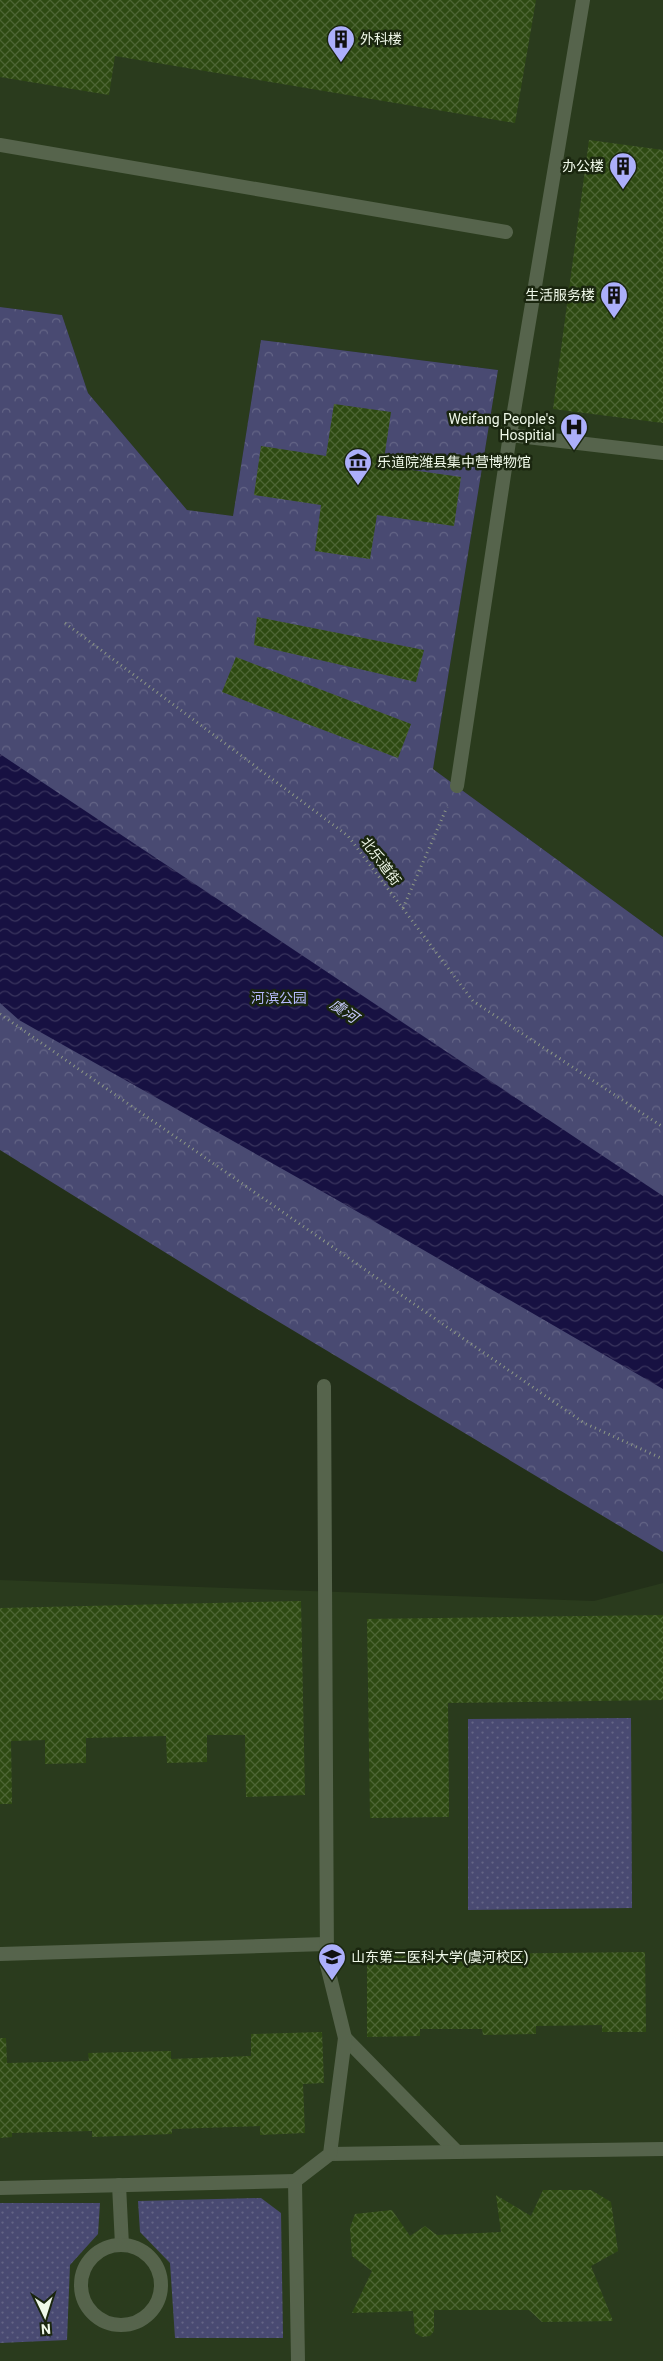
<svg xmlns="http://www.w3.org/2000/svg" width="663" height="2361" font-family="Roboto,'Noto Sans SC',sans-serif">
  <defs>
    <pattern id="grass-dots" width="8" height="8" patternUnits="userSpaceOnUse" patternTransform="scale(1.25)"><rect width="8" height="8" fill="#494a72"/><path d="M2 2h.1M6 6h.1" fill="none" stroke="#646586" stroke-width="1.8" stroke-linecap="round"/></pattern>
    <pattern id="park-crowns" width="20" height="18" patternUnits="userSpaceOnUse" patternTransform="scale(1.25)"><rect width="20" height="18" fill="#494a72"/><path d="M2 6a3 3 0 1 1 6 0M12 15a3 3 0 1 1 6 0" fill="none" stroke="#646586"/></pattern>
    <pattern id="water-waves" width="16" height="10" patternUnits="userSpaceOnUse" patternTransform="scale(1.25)"><rect width="16" height="10" fill="#171142"/><path d="M0 5q4-4 8 0t8 0" fill="none" stroke="#39345d"/></pattern>
    <pattern id="building-cross-hatch" width="8" height="8" patternUnits="userSpaceOnUse" patternTransform="scale(1.25)"><rect width="8" height="8" fill="#2e4a12"/><path d="M0 0l8 8M0 8l8-8" fill="none" stroke="#4d6534"/></pattern>
  </defs>
  <rect width="100%" height="100%" fill="#233019"/>
  <g fill="#2a3b1d">
    <polygon points="0,0 663,0 663,937 433,769 498,370 261,340 233,516 187,510 88,393 62,315 0,307"/>
    <polygon points="0,1580 594,1601 663,1583 663,2361 0,2361"/>
  </g>
  <g fill="url(#grass-dots)">
    <polygon points="631,1718 632,1908 468,1910 468,1719"/>
    <polygon points="261,2198 281,2213 283,2338 175,2338 170,2263 140,2232 138,2201"/>
    <polygon points="0,2203 100,2203 98,2234 70,2265 67,2340 0,2343"/>
  </g>
  <polygon fill="url(#park-crowns)" points="0,307 62,315 88,393 187,510 233,516 261,340 498,370 433,769 663,937 663,1552 229,1292 0,1150"/>
  <polygon fill="url(#water-waves)" points="0,754 663,1196 663,1389 339,1201 19,1020 0,1003"/>
  <g fill="url(#building-cross-hatch)">
    <polygon points="0,0 536,0 515,123 115,56 109,95 0,77"/>
    <polygon points="589,140 663,150 663,423 553,409"/>
    <polygon points="334,404 391,412 383,466 461,477 454,526 377,515 370,559 315,551 321,505 254,495 261,446 326,456"/>
    <polygon points="257,617 424,650 416,682 254,645"/>
    <polygon points="236,657 411,724 398,758 222,692"/>
    <polygon points="301,1601 305,1795 246,1797 245,1735 207,1735 207,1762 167,1763 166,1736 86,1738 86,1763 45,1764 45,1740 11,1741 12,1804 0,1804 0,1608"/>
    <polygon points="663,1615 663,1700 448,1703 449,1817 370,1818 367,1619"/>
    <polygon points="645,1952 646,2032 602,2032 602,2025 536,2026 536,2034 483,2035 482,2029 420,2029 420,2036 367,2037 367,1955"/>
    <polygon points="322,2032 324,2083 303,2084 305,2133 260,2135 260,2126 172,2129 172,2134 92,2137 92,2131 12,2133 12,2137 0,2138 0,2038 6,2038 7,2063 89,2061 88,2053 171,2051 171,2059 251,2056 251,2034"/>
    <polygon points="543,2190 591,2190 611,2202 618,2251 591,2266 613,2321 542,2322 529,2310 434,2310 434,2331 430,2336 422,2337 415,2333 413,2311 352,2313 372,2271 352,2256 350,2228 355,2214 392,2210 410,2236 425,2226 437,2235 501,2232 496,2195 531,2216"/>
  </g>
  <g fill="none" stroke-linecap="round" stroke-linejoin="round">
    <g stroke="#8d9885" stroke-width="3" stroke-dasharray="1 4" stroke-linecap="butt">
      <polyline points="65,623 348,836 473,1001 663,1127"/>
      <polyline points="403,908 447,807"/>
      <polyline points="0,1014 584,1423 663,1459"/>
    </g>
    <g stroke="#56644c" stroke-width="14">
      <polyline points="0,145 506,232"/>
      <polyline points="510,435 663,453"/>
      <polyline points="0,1954 326,1944"/>
      <polyline points="345,2038 457,2152 663,2149"/>
      <polyline points="330,2154 457,2152"/>
      <polyline points="119,2185 122,2245"/>
      <polyline points="0,2188 295,2181"/>
      <circle cx="121" cy="2285" r="40"/>
      <polyline points="298,2361 295,2181 330,2154 345,2038 327,1965 324,1386"/>
    </g>
    <polyline stroke="#56644c" stroke-width="14" points="457,786 510,435 583,0"/>
  </g>
  <defs>
    <g id="building-pin" transform="scale(1.4375)"><path d="M0 17L-7.5 6A9.5 9.5 0 1 1 7.5 6Z" fill="#acaffb" stroke="#1a260f"/><path d="M-4-6H4V6H1V3H-1V6H-4ZM-2.5-4.3h1.7v1.8h-1.7ZM.8-4.3h1.7v1.8H.8ZM-2.5-1h1.7V.8h-1.7ZM.8-1h1.7V.8H.8Z" fill="#111"/></g>
    <g id="hospital-pin" transform="scale(1.4375)"><path d="M0 17L-7.5 6A9.5 9.5 0 1 1 7.5 6Z" fill="#acaffb" stroke="#1a260f"/><path d="M-5-5h3v3.5h4V-5h3V5h-3V1.5h-4V5h-3Z" fill="#111"/></g>
    <g id="museum-pin" transform="scale(1.4375)"><path d="M0 17L-7.5 6A9.5 9.5 0 1 1 7.5 6Z" fill="#acaffb" stroke="#1a260f"/><path d="M0-6L6-3V-2H-6V-3ZM-5-1h2V3h-2ZM-1-1h2V3h-2ZM3-1h2V3H3ZM-6 4H6V6H-6Z" fill="#111"/></g>
    <g id="university-pin" transform="scale(1.4375)"><path d="M0 17L-7.5 6A9.5 9.5 0 1 1 7.5 6Z" fill="#acaffb" stroke="#1a260f"/><path d="M0-5L7-2L0 1L-7-2ZM-4 1L0 2.5L4 1V4Q0 6-4 4Z" fill="#111"/></g>
  </defs>
  <g fill-rule="evenodd">
    <use href="#building-pin" x="341" y="39"/>
    <use href="#building-pin" x="623" y="166"/>
    <use href="#building-pin" x="614" y="295"/>
    <use href="#hospital-pin" x="574" y="427"/>
    <use href="#museum-pin" x="358" y="462"/>
    <use href="#university-pin" x="332" y="1957"/>
  </g>
  <g text-anchor="middle" stroke-width="5" stroke-linejoin="round" paint-order="stroke">
    <g font-size="14" fill="#eff8e9" stroke="#1a260f" text-anchor="start">
      <text x="360" y="44">外科楼</text>
      <text x="604" y="171" text-anchor="end">办公楼</text>
      <text x="595" y="300" text-anchor="end">生活服务楼</text>
      <text x="555" y="424" text-anchor="end">Weifang People's<tspan x="555" dy="16">Hospitial</tspan></text>
      <text x="377" y="467">乐道院潍县集中营博物馆</text>
      <text x="351" y="1962">山东第二医科大学(虞河校区)</text>
    </g>
    <g font-size="14" fill="#eff8e9" stroke="#1a260f">
      <text transform="translate(381 861) rotate(53)" y="5">北乐道街</text>
    </g>
    <g font-size="14" fill="#b5b9fc" stroke="#1a260f">
      <text x="279" y="1003">河滨公园</text>
    </g>
    <g font-size="15" font-style="italic" fill="#c8cbff" stroke="#1a260f">
      <text transform="translate(344 1011) rotate(35)" y="5">虞河</text>
    </g>
  </g>
  <g transform="translate(45 2316) rotate(176)" stroke="#1a260f" stroke-width="4" paint-order="stroke">
  <path d="M0-4L9 19L0 12L-9 19Z" fill="#eff8e9"/>
  <text y="-8" font-size="14" font-weight="bold" text-anchor="middle" fill="#eff8e9">N</text>
  </g>
</svg>
